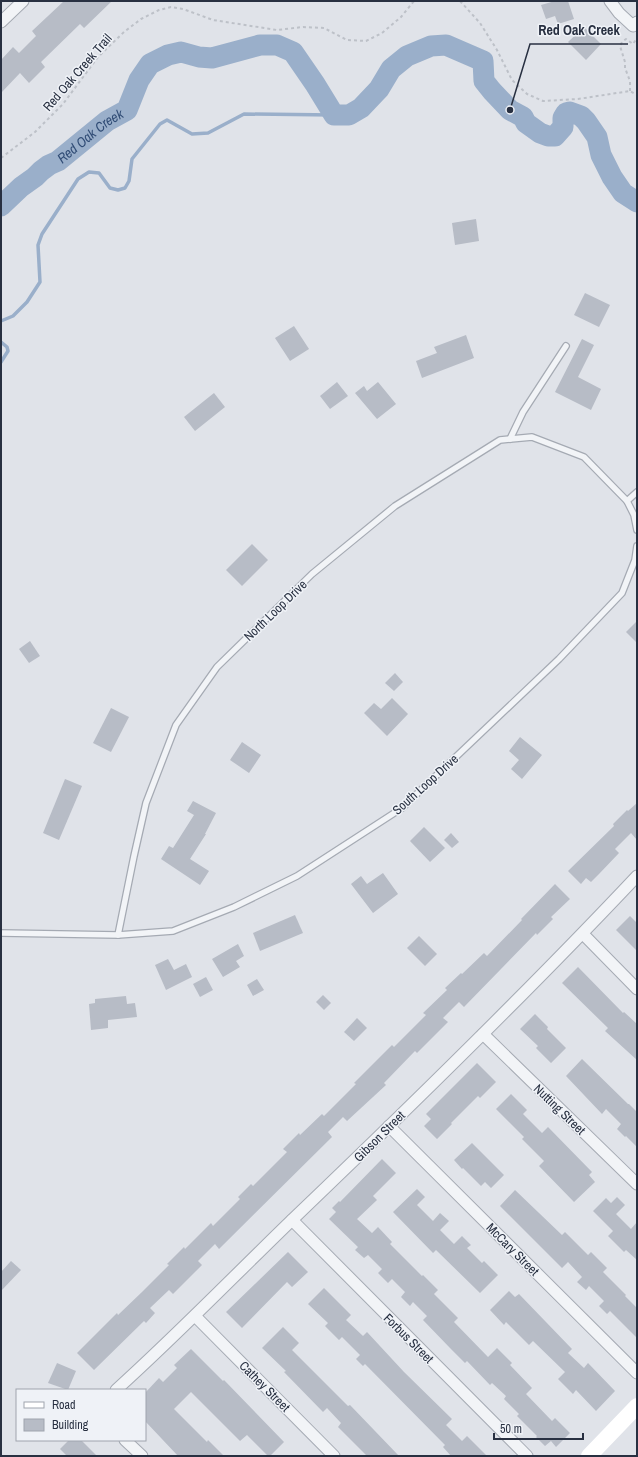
<svg xmlns="http://www.w3.org/2000/svg" width="638" height="1457" font-family="'Archivo Narrow',sans-serif">
  <rect width="100%" height="100%" fill="#e0e3e9"/>
  <g fill="none" stroke-linecap="round" stroke-linejoin="round">
    <g stroke="#9aafca" stroke-width="3.5">
      <polyline points="1,321 13,316 27,302 40,282 38,245 42,234 78,179 89,172 99,173 110,188 118,190 125,188 129,181 132,159 160,124 167,120 192,134 208,133 244,114 334,115"/>
      <polyline points="1,342 7,347 8,351 1,362"/>
    </g>
    <path stroke="#9aafca" stroke-width="21" id="s1" d="M1,206l20,-19 14,-10 6,-6 8,-6 9,-4 49,-40 20,-11 12,-30 11,-16 18,-9 13,-3 18,5 13,1 48,-13h17l16,7 22,32 19,31h15l12,-7 18,-19 12,-20 16,-13 24,-10 15,-1 37,16 1,20 8,10 18,19 13,7 3,6 14,10 8,3h7l8,-9v-9l3,-5 4,-1 11,4 5,5 11,16 4,18 11,22 11,16 14,9"/>
  </g>
  <g fill="#b7bcc6">
    <polygon points="64,1 112,1 84,28 80,24 41,62 45,67 29,83 20,73 1,93 1,60 13,47 19,53 36,36 32,31"/>
    <polygon points="555,1 568,1 574,19 558,24 555,16 546,19 541,5"/>
    <polygon points="584,27 601,44 586,60 568,42"/>
    <polygon points="476,219 479,241 455,245 452,223"/>
    <polygon points="585,293 610,305 599,327 574,315"/>
    <polygon points="294,326 309,349 290,361 275,338"/>
    <polygon points="466,335 474,358 422,378 416,361 437,353 434,347"/>
    <polygon points="582,339 594,345 578,377 601,389 591,410 555,392"/>
    <polygon points="337,382 348,396 330,409 320,396"/>
    <polygon points="378,382 396,404 377,419 355,393 364,386 367,391"/>
    <polygon points="214,393 225,407 195,431 184,417"/>
    <polygon points="252,544 268,560 242,586 226,570"/>
    <polygon points="637,621 637,643 626,632"/>
    <polygon points="30,641 40,656 29,663 19,649"/>
    <polygon points="395,673 403,682 394,691 385,683"/>
    <polygon points="392,698 408,714 387,736 364,713 374,703 381,709"/>
    <polygon points="111,708 129,717 111,752 93,743"/>
    <polygon points="520,737 542,755 522,779 511,769 519,760 509,751"/>
    <polygon points="242,742 261,755 249,773 230,760"/>
    <polygon points="65,779 82,786 59,840 43,833"/>
    <polygon points="193,801 216,813 205,834 206,834 190,859 209,871 200,885 161,859 169,846 173,848 194,815 187,811"/>
    <polygon points="637,803 637,840 631,833 615,849 619,853 599,874 591,882 586,878 581,884 568,871 614,826 613,824 627,810 628,811"/>
    <polygon points="424,827 445,848 430,862 410,841"/>
    <polygon points="451,833 459,842 452,848 444,840"/>
    <polygon points="383,873 398,894 373,913 351,884 361,876 367,884"/>
    <polygon points="555,884 570,899 551,917 553,919 537,935 536,933 464,1007 459,1002 443,1018 448,1022 417,1053 415,1051 384,1083 386,1085 347,1121 343,1117 328,1132 332,1137 219,1249 215,1244 198,1261 202,1265 173,1294 169,1290 150,1308 155,1313 146,1323 144,1321 94,1370 77,1353 117,1313 118,1315 142,1292 169,1265 167,1264 184,1247 185,1249 211,1223 213,1226 240,1199 238,1197 251,1184 253,1186 287,1152 283,1149 299,1133 300,1135 322,1114 324,1116 356,1084 354,1083 392,1045 394,1047 426,1015 423,1013 447,990 445,988 461,973 462,974 484,953 487,956 522,920 521,919"/>
    <polygon points="295,915 303,933 260,951 253,933"/>
    <polygon points="630,916 637,923 637,951 616,930"/>
    <polygon points="419,936 437,954 425,966 407,948"/>
    <polygon points="238,944 244,956 236,961 240,967 223,977 212,959"/>
    <polygon points="168,959 174,970 186,964 192,977 166,990 155,965"/>
    <polygon points="578,967 623,1013 624,1012 637,1024 637,1060 605,1031 608,1028 562,983"/>
    <polygon points="206,977 213,990 200,997 193,984"/>
    <polygon points="257,979 264,990 253,996 247,985"/>
    <polygon points="323,995 331,1003 324,1010 316,1002"/>
    <polygon points="126,996 127,1004 135,1003 137,1017 108,1020 108,1028 91,1030 89,1004 95,1003 95,999"/>
    <polygon points="535,1014 548,1027 547,1029 566,1048 551,1063 536,1048 538,1046 520,1029"/>
    <polygon points="357,1018 367,1028 354,1041 344,1032"/>
    <polygon points="582,1059 628,1104 629,1104 637,1112 637,1147 626,1136 625,1137 617,1129 621,1124 606,1109 602,1114 566,1076"/>
    <polygon points="477,1063 496,1082 480,1098 478,1096 451,1123 452,1124 437,1139 424,1126 431,1119 426,1114"/>
    <polygon points="511,1094 527,1110 523,1114 542,1133 548,1127 592,1172 589,1175 595,1182 574,1202 539,1166 544,1161 522,1139 524,1137 496,1109"/>
    <polygon points="472,1143 504,1175 491,1188 485,1182 481,1186 463,1168 462,1169 454,1160"/>
    <polygon points="382,1159 396,1173 373,1196 377,1200 357,1219 372,1233 378,1227 392,1242 390,1244 422,1276 423,1275 438,1290 434,1294 458,1318 454,1322 488,1357 497,1348 512,1363 510,1365 532,1388 526,1394 552,1421 555,1418 570,1433 556,1447 551,1441 545,1446 536,1437 537,1436 517,1416 519,1414 504,1399 506,1396 492,1383 490,1385 467,1361 465,1363 450,1348 423,1320 427,1316 413,1302 410,1306 401,1297 405,1292 392,1279 388,1283 378,1273 382,1269 368,1255 364,1258 355,1250 358,1247 329,1219 336,1212 332,1208 339,1201 340,1202"/>
    <polygon points="417,1189 425,1197 417,1205 433,1221 440,1213 449,1221 440,1230 454,1244 462,1236 471,1245 467,1248 482,1263 484,1261 498,1275 480,1293 436,1250 433,1253 393,1212"/>
    <polygon points="515,1190 562,1235 565,1232 588,1255 591,1252 607,1268 603,1272 626,1295 625,1296 637,1308 637,1338 610,1311 607,1314 599,1306 604,1301 589,1286 586,1290 577,1282 582,1277 568,1262 562,1268 500,1206"/>
    <polygon points="617,1197 625,1205 616,1214 631,1229 637,1222 637,1260 626,1250 624,1252 608,1236 613,1231 593,1211 606,1198 611,1203"/>
    <polygon points="288,1252 308,1272 292,1287 287,1282 242,1328 226,1312"/>
    <polygon points="11,1261 21,1270 1,1291 1,1272"/>
    <polygon points="324,1288 351,1315 346,1320 363,1336 367,1332 404,1372 452,1419 446,1425 462,1441 467,1436 487,1456 451,1456 443,1447 445,1445 365,1364 363,1366 356,1359 360,1355 342,1337 339,1340 325,1326 328,1323 308,1304"/>
    <polygon points="509,1291 515,1297 519,1294 572,1349 568,1353 584,1368 588,1363 615,1391 596,1411 576,1390 573,1394 558,1379 565,1372 533,1341 529,1345 506,1322 504,1325 490,1310"/>
    <polygon points="283,1327 299,1343 292,1350 348,1406 350,1405 399,1456 367,1456 338,1427 341,1423 327,1408 323,1412 284,1372 286,1371 262,1348"/>
    <polygon points="191,1349 223,1381 224,1380 284,1442 270,1456 268,1456 247,1435 240,1441 191,1392 174,1409 207,1442 208,1440 224,1456 178,1456 145,1421 145,1393 159,1378 163,1382 177,1368 174,1365"/>
    <polygon points="57,1363 76,1371 68,1390 48,1383"/>
    <polygon points="69,1440 81,1440 97,1456 67,1456 60,1449"/>
  </g>
  <g fill="none" stroke-linecap="round" stroke-linejoin="round">
    <g stroke="#a5aab3" stroke-width="8">
      <g id="lane">
        <polyline points="510,439 523,412 566,346"/>
        <polyline points="627,501 637,492"/>
        <polyline points="1,933 118,935 173,931 234,907 297,876 402,808 559,659 622,593 635,560 637,546"/>
        <polyline points="118,935 134,856 146,803 176,725 217,667 312,574 395,506 500,440 532,437 584,457 627,501 634,515 637,530"/>
      </g>
    </g>
    <g stroke="#a5aab3" stroke-width="13">
      <g id="street">
        <polyline points="610,1 619,13 633,26 637,22"/>
        <polyline points="1,22 23,1"/>
        <polyline points="583,934 637,989"/>
        <polyline points="483,1034 637,1184"/>
        <polyline points="389,1126 637,1373"/>
        <polyline points="292,1220 527,1456"/>
        <polyline points="195,1316 334,1456"/>
        <path d="M116,1390c61,-55 118,-114 177,-171 117,-112 233,-225 344,-343"/>
        <polyline points="125,1440 142,1456"/>
      </g>
    </g>
    <g stroke="#bdc1c8" stroke-width="2" stroke-dasharray="3 3" stroke-linecap="butt">
      <polyline points="460,1 480,23 497,50 512,80 527,94 543,101 578,99 630,91 637,95"/>
      <polyline points="630,91 630,81 625,68 625,62 620,46 622,42 626,39 633,44 637,38"/>
      <polyline points="1,158 35,132 63,104 98,57 124,32 141,19 159,10 171,7 183,9 213,20 277,30 303,27 324,28 347,40 366,41 382,33 401,17 414,1"/>
    </g>
    <use href="#lane" stroke="#f2f4f7" stroke-width="5.5"/>
    <use href="#street" stroke="#f2f4f7" stroke-width="11"/>
    <polyline stroke="#fff" stroke-width="16" points="589,1456 637,1406"/>
  </g>
  <g text-anchor="middle" stroke-width="3" stroke-linejoin="round" paint-order="stroke">
    <g font-size="13" fill="#283041" stroke="#eff2f7">
      <text transform="translate(77 72) rotate(-49)" y="5">Red Oak Creek Trail</text>
      <text transform="translate(275 610) rotate(-44)" y="5">North Loop Drive</text>
      <text transform="translate(425 784) rotate(-42)" y="5">South Loop Drive</text>
      <text transform="translate(560 1109) rotate(44)" y="5">Nutting Street</text>
      <text transform="translate(379 1136) rotate(-45)" y="5">Gibson Street</text>
      <text transform="translate(513 1249) rotate(45)" y="5">McCary Street</text>
      <text transform="translate(409 1338) rotate(45)" y="5">Forbus Street</text>
      <text transform="translate(265 1386) rotate(45)" y="5">Cathey Street</text>
    </g>
    <g font-size="14" font-style="italic" fill="#314d76" stroke="#eff2f7">
      <text dy="5" stroke="none"><textPath href="#s1" startOffset="114">Red Oak Creek</textPath></text>
    </g>
  </g>
  <path fill="none" stroke="#283041" stroke-width="1.5" d="M510 110L530 44H628"/>
  <circle fill="#283041" stroke="#eff2f7" stroke-width="1.5" cx="510" cy="110" r="4"/>
  <g font-size="14" text-anchor="middle" font-weight="bold" fill="#283041" stroke="#eff2f7" stroke-width="3" stroke-linejoin="round" paint-order="stroke">
    <text x="579" y="35">Red Oak Creek</text>
  </g>
  <rect width="638" height="1457" fill="none" stroke="#283041" stroke-width="4"/>
  <rect x="16" y="1389" width="130" height="52" fill="#eff2f7" stroke="#9fa4ae"/>
  <rect x="24" y="1402" width="20" height="6" fill="#ffffff" stroke="#9fa4ae"/>
  <text x="52" y="1409" font-size="12" fill="#283041">Road</text>
  <rect x="24" y="1419" width="20" height="12" fill="#b7bcc6" stroke="#9fa4ae"/>
  <text x="52" y="1429" font-size="12" fill="#283041">Building</text>
  <path d="M494 1433v6h89v-6" fill="none" stroke="#283041" stroke-width="2"/>
  <text x="500" y="1433" font-size="12" fill="#283041" stroke="#eff2f7" stroke-width="3" paint-order="stroke">50 m</text>
</svg>
